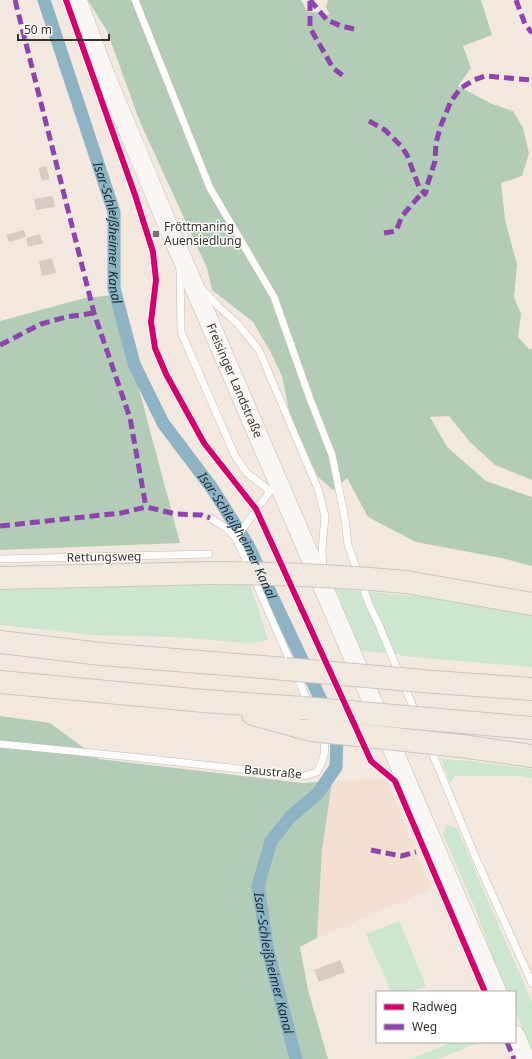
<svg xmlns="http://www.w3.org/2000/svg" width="532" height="1059" font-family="'Noto Sans',sans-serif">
  <rect width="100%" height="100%" fill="#f3e8e0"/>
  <polygon fill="#f4e0d2" points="386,779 432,889 317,938 322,851 332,781"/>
  <g fill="#cce6d0">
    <polygon points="166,580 250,584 268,640 249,643 173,637 94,635 0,625 0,590 27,584"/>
    <polygon points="335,589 413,596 412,590 532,611 532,667 401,656 400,654 361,651"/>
    <polygon points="441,759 470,761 532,769 532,778 521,776 455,776 450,783"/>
    <polygon points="447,825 457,828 532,1003 532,1051 515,1011 515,992 507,992 494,963 476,910 443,834"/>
    <polygon points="399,921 426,986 411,992 391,992 366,934"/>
    <polygon points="452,1042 480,1042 438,1059 411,1059"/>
  </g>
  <g fill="#b3ccb7">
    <polygon points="88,0 301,0 307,11 330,15 326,7 328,0 481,0 492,35 463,46 471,68 458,86 492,104 513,111 523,128 529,153 522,176 501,183 505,219 517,265 514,297 521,314 518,337 529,349 532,349 532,480 495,465 470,442 449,416 430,417 447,447 486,481 532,497 532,566 501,558 416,542 368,517 347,478 333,490 318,477 291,421 282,376 270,351 253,322 212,290 207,268 140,122 107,31"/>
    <polygon points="114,295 180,543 0,550 0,321 85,298"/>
    <polygon points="0,716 50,723 99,759 302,783 332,781 322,851 317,938 300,947 308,990 328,1059 0,1059"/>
  </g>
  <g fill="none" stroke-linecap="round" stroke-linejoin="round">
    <path stroke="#8eb3c4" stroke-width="13" id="s1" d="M44,0l70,212v76l20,76 29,59 49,65 36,57 89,189 -1,33 -18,26 -27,23 -20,25 -13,45 10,65 28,108"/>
  </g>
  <g fill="#d9cbc1">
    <polygon points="46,166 50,179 42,181 38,168"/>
    <polygon points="53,196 55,207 36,210 34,199"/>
    <polygon points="24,230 26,237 9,242 6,235"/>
    <polygon points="40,234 43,243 28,247 26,238"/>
    <polygon points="52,258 56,273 42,276 39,261"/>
    <polygon points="340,960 345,972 319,982 314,970"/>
  </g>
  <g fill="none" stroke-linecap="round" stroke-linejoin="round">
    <g stroke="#c4bbb5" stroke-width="8">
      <g id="lane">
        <polyline points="135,0 210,188 274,297 309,396 332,455 345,519 348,545 369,604 379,625 478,863 532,983"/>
        <polyline points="180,269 181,332 235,456 247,473 270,491"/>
        <polyline points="203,290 219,307 237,323 259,350 318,489 325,516 322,550 323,570"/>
        <polyline points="270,491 236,538 310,706"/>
        <polyline points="210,518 226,528 236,538"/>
        <polyline points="0,559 209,554"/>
        <path d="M0,744l122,12 182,20 13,-4c8,-15 10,-22 5,-39"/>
      </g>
    </g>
    <g stroke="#c4bbb5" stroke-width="20">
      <g id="secondary">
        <path id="s2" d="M77,0l29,77 60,144 331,771"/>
        <polyline points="515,1035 525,1059"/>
      </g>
    </g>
    <g stroke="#ccc6c2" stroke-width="24">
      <g id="highway">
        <polyline points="0,578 212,573"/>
        <polyline points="406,582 532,604"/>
        <polyline points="0,642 101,654 286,669"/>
        <polyline points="0,682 204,701 302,708"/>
        <polyline points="434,682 532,689"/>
        <polyline points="253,714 311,730"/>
        <polyline points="451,721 532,728"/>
        <polyline points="461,746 532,756"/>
      </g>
    </g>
    <use href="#lane" stroke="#fdfcfa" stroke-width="7"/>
    <use href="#secondary" stroke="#f9f6f3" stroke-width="19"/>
    <use href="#highway" stroke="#f0e9df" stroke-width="22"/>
    <g stroke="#ccc6c2" stroke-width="24" stroke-linecap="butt">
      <g id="highway-bridge">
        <path d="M212,573c65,0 130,3 194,9"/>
        <polyline points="286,669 434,682"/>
        <polyline points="302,708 451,721"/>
        <polyline points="311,730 461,746"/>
      </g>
    </g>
    <use href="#highway-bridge" stroke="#f0e9df" stroke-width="22"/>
    <g stroke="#8e44ad" stroke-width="5" stroke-dasharray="10 5" stroke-linecap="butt">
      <polyline points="15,0 94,313 130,418 146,507"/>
      <polyline points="310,0 327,20 341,26 354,29"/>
      <polyline points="516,0 525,24 532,33"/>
      <polyline points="310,1 310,28 333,68 346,78"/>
      <polyline points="369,121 385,130 402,147 407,155 419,187 425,194 426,192 427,186 435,161 436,143 441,125 451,101 461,88 474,80 485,76 532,80"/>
      <polyline points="384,233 396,231 402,216 423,192"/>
      <polyline points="0,345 41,324 66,317 94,313"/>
      <polyline points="0,526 121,513 146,507 176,514 202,515 210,518"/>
      <polyline points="371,850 401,856 416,852"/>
      <polyline points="507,1042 514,1059"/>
    </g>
    <g stroke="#fff" stroke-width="8">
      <polyline id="cycleway" points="66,0 135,195 153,252 156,280 151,322 155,348 166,374 204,443 256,509 371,761 395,781 485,992"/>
    </g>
    <use href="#cycleway" stroke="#d6006c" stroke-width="6"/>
  </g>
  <rect fill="#7a716b" stroke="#fff" stroke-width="1.5" x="152" y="230" width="8" height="8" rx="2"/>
  <g text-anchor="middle" stroke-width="3" stroke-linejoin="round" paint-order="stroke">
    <g font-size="12" fill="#39312c" stroke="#fff" text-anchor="start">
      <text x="164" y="231">Fröttmaning<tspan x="164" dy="14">Auensiedlung</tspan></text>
    </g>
    <g font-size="12" fill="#39312c" stroke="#fff">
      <text dy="4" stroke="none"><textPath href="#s2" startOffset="412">Freisinger Landstraße</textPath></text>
      <text transform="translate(104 557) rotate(-1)" y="4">Rettungsweg</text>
      <text transform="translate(273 772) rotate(5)" y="4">Baustraße</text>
    </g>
    <g font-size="13" font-style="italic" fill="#122e3b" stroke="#fff">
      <text dy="5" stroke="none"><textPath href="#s1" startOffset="243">Isar-Schleißheimer Kanal</textPath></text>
      <text dy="5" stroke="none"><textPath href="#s1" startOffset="579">Isar-Schleißheimer Kanal</textPath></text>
      <text dy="5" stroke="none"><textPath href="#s1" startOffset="1059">Isar-Schleißheimer Kanal</textPath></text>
    </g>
  </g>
  <rect x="376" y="991" width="140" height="52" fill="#ffffff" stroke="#b0adab"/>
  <rect x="384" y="1004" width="20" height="6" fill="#d6006c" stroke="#b0adab"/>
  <text x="412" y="1011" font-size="12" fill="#39312c">Radweg</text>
  <rect x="384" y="1024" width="20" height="6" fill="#8e44ad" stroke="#b0adab"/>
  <text x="412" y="1031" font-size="12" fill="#39312c">Weg</text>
  <path d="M18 34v6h91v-6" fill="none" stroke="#39312c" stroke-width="2"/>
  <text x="24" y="34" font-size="12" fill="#39312c" stroke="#ffffff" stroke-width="3" paint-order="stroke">50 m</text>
</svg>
